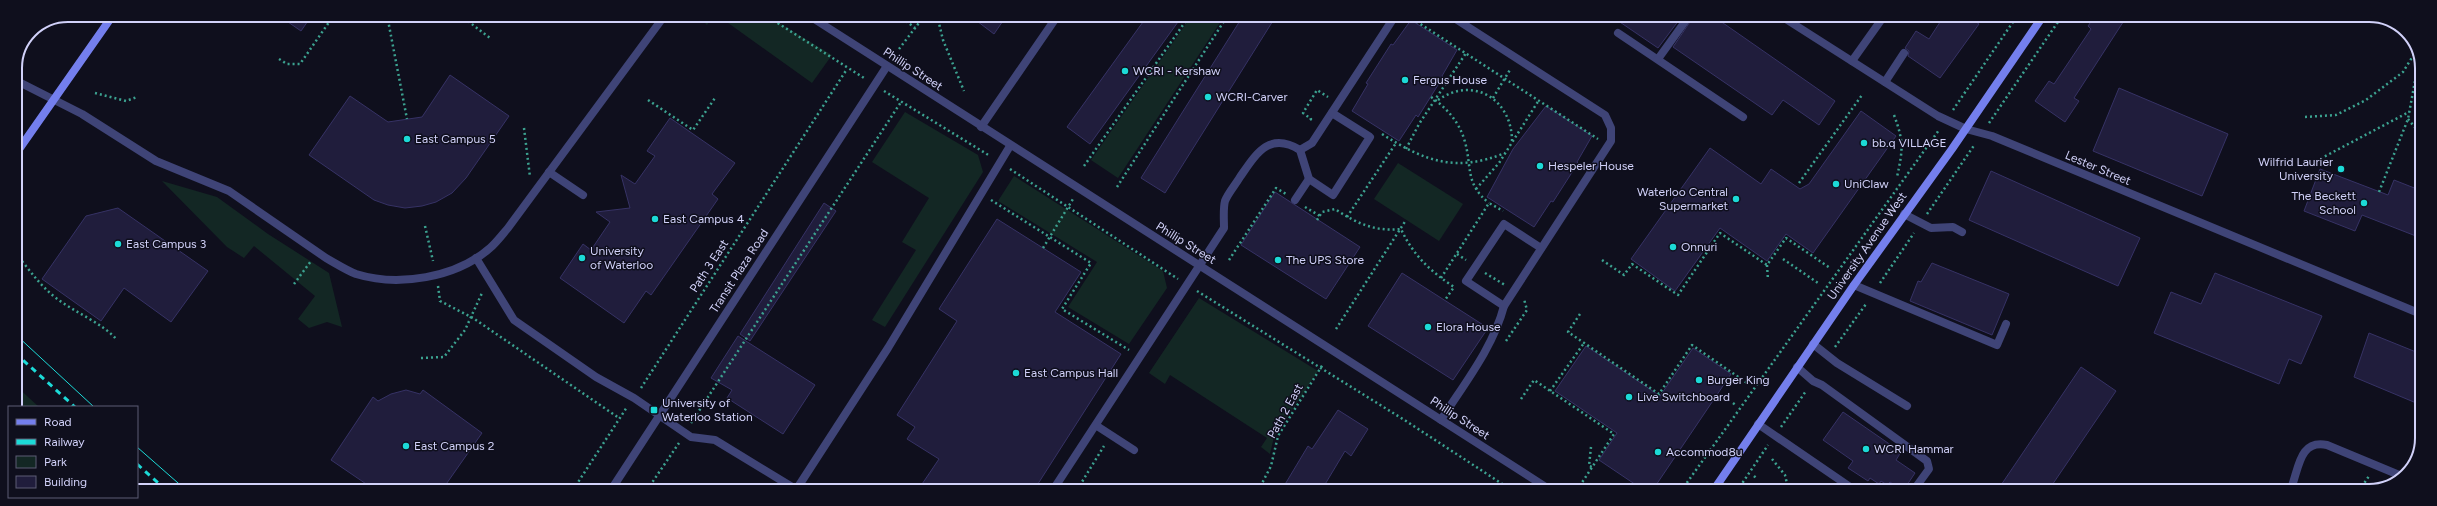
<svg xmlns="http://www.w3.org/2000/svg" width="2437" height="506" font-family="Figtree,sans-serif">
  <rect width="100%" height="100%" fill="#0f0f1d"/>
  <g fill="#132724">
    <polygon points="697,15 714,15 707,25"/>
    <polygon points="717,15 766,15 832,55 812,83"/>
    <polygon points="1192,15 1225,15 1118,178 1091,160"/>
    <polygon points="905,112 978,155 983,172 885,327 872,320 916,250 902,242 929,198 872,162"/>
    <polygon points="1398,163 1463,204 1439,241 1374,199"/>
    <polygon points="1014,176 1163,271 1167,288 1129,344 1068,307 1097,262 998,201"/>
    <polygon points="162,181 217,197 268,234 329,273 342,327 327,322 309,328 298,319 315,296 254,246 244,258 227,247"/>
    <polygon points="1199,298 1318,371 1274,437 1270,454 1261,447 1267,438 1170,375 1165,384 1149,373"/>
    <polygon points="15,385 39,407 15,407"/>
  </g>
  <g fill="#201d3c" stroke="#363265">
    <polygon points="278,15 312,15 301,31"/>
    <polygon points="969,15 1007,15 994,34"/>
    <polygon points="1148,15 1183,15 1090,144 1067,127"/>
    <polygon points="1243,16 1276,16 1165,193 1141,178"/>
    <polygon points="1611,16 1682,16 1658,48"/>
    <polygon points="1694,16 1713,16 1835,101 1819,125 1783,100 1772,115 1673,47"/>
    <polygon points="1944,16 1967,16 1979,24 1940,78 1908,56 1909,51 1905,48 1916,31 1929,39"/>
    <polygon points="2095,16 2127,16 2074,98 2079,101 2065,122 2035,101 2049,81 2054,84 2091,29 2088,26"/>
    <polygon points="1411,20 1457,50 1442,76 1443,77 1418,117 1416,115 1399,141 1352,111 1368,84 1366,83 1391,44 1393,45"/>
    <polygon points="450,75 509,116 466,178 452,193 436,202 422,206 405,208 388,205 374,200 309,155 350,96 388,122 422,117"/>
    <polygon points="2119,88 2228,134 2202,196 2093,151"/>
    <polygon points="1546,106 1592,136 1577,162 1578,163 1553,202 1551,201 1534,227 1487,197 1513,149"/>
    <polygon points="1861,111 1896,136 1813,253 1786,234 1767,261 1720,228 1675,291 1631,259 1710,148 1761,184 1771,169 1800,189 1809,184"/>
    <polygon points="670,118 735,163 712,194 718,199 651,295 646,291 624,323 560,278 583,244 591,250 610,222 596,212 630,208 621,175 635,184 655,156 647,151"/>
    <polygon points="2320,169 2388,195 2394,180 2422,191 2421,238 2362,215 2355,231 2304,211"/>
    <polygon points="1991,171 2140,238 2118,286 1969,220"/>
    <polygon points="1275,192 1360,247 1326,299 1241,245"/>
    <polygon points="824,203 836,211 750,341 740,334"/>
    <polygon points="118,208 208,271 171,322 124,288 101,321 42,279 86,216"/>
    <polygon points="997,219 1081,272 1055,312 1121,354 1034,490 918,490 939,459 907,439 915,427 897,415 957,321 939,309"/>
    <polygon points="1932,263 2009,294 1992,335 1910,301 1918,281 1921,282"/>
    <polygon points="1402,273 1488,328 1453,380 1368,326"/>
    <polygon points="2215,273 2322,316 2301,364 2289,359 2279,384 2154,333 2171,292 2201,304"/>
    <polygon points="2369,333 2421,354 2421,405 2354,377"/>
    <polygon points="738,336 815,385 783,434 727,398 732,390 711,378"/>
    <polygon points="1586,346 1660,396 1693,348 1731,374 1652,491 1645,491 1599,460 1617,433 1555,391"/>
    <polygon points="2081,367 2116,391 2048,491 1997,491"/>
    <polygon points="406,390 420,394 423,390 482,433 442,490 375,490 331,460 373,397 378,401 391,394"/>
    <polygon points="1338,410 1368,429 1351,456 1345,451 1321,491 1281,491 1308,446 1312,449"/>
    <polygon points="1843,412 1901,452 1896,460 1915,473 1903,491 1890,482 1887,485 1881,481 1879,484 1870,478 1868,481 1848,468 1853,461 1823,440"/>
  </g>
  <g fill="none" stroke-linecap="round" stroke-linejoin="round">
    <g stroke="#3ca290" stroke-width="2.5" stroke-dasharray="2 3" stroke-linecap="butt">
      <polyline points="387,15 407,119"/>
      <polyline points="460,15 490,38"/>
      <polyline points="765,15 864,78"/>
      <polyline points="898,15 915,28"/>
      <polyline points="937,15 943,40 964,91"/>
      <polyline points="1408,16 1598,139"/>
      <polyline points="853,19 897,15"/>
      <polyline points="899,49 925,15"/>
      <polyline points="279,59 287,64 300,64 334,15"/>
      <polyline points="884,91 990,156"/>
      <polyline points="95,93 126,101 137,97"/>
      <path d="M1431,97c16,11 29,26 34,45 7,25 0,42 24,61"/>
      <polyline points="1493,98 1511,68"/>
      <polyline points="648,100 693,130 715,98"/>
      <path d="M1438,100c36,-25 75,0 74,43"/>
      <polyline points="1953,110 2017,16"/>
      <path d="M1894,115c10,27 9,34 3,62"/>
      <polyline points="2305,117 2336,115 2366,100 2403,72 2416,51"/>
      <polyline points="2408,119 2422,136"/>
      <polyline points="1310,120 1311,119 1303,113 1317,90 1328,97"/>
      <polyline points="1989,123 2062,16"/>
      <polyline points="524,128 530,177"/>
      <path d="M1382,134c42,27 74,39 123,19"/>
      <polyline points="1406,149 1419,124 1466,53"/>
      <polyline points="2316,161 2409,112"/>
      <polyline points="1084,166 1190,15"/>
      <polyline points="1010,169 1178,279"/>
      <polyline points="1799,183 1862,95"/>
      <polyline points="1117,187 1228,15"/>
      <polyline points="1476,189 1499,163 1539,100"/>
      <polyline points="2379,192 2408,119 2419,59"/>
      <polyline points="991,200 1091,263 1062,309 1129,350"/>
      <polyline points="1305,207 1320,216"/>
      <polyline points="1927,214 1975,144"/>
      <polyline points="1347,217 1396,143"/>
      <path d="M1317,220l5,-8 13,-3c21,14 40,23 66,20 12,26 29,42 53,58l-9,13"/>
      <polyline points="425,226 433,261"/>
      <polyline points="1043,248 1073,199"/>
      <polyline points="1457,254 1466,260"/>
      <polyline points="1783,259 1818,283"/>
      <polyline points="1229,260 1276,188 1286,194"/>
      <polyline points="1602,260 1624,275 1632,264 1678,295 1720,233 1767,265 1786,238 1830,268"/>
      <path d="M22,261c11,14 20,26 34,37 18,14 48,26 61,42"/>
      <polyline points="1767,265 1768,280"/>
      <polyline points="1485,273 1505,285"/>
      <polyline points="1441,278 1489,203 1503,211"/>
      <polyline points="1880,283 1914,233"/>
      <polyline points="294,284 311,261"/>
      <polyline points="438,286 440,301 473,318 619,418"/>
      <polyline points="1197,291 1406,421 1513,491"/>
      <polyline points="1580,314 1568,332 1659,394 1692,345 1747,383"/>
      <polyline points="1336,329 1406,220"/>
      <polyline points="1506,341 1527,310 1524,299"/>
      <polyline points="1835,347 1866,304"/>
      <polyline points="421,358 444,357 465,330 482,293"/>
      <polyline points="641,388 847,69"/>
      <polyline points="1550,391 1584,343"/>
      <polyline points="1521,399 1534,380 1614,434 1581,484"/>
      <polyline points="1733,403 1737,406"/>
      <polyline points="691,423 901,102"/>
      <polyline points="1781,427 1806,391"/>
      <polyline points="1591,447 1589,466 1592,467"/>
      <polyline points="1700,450 1704,452"/>
      <polyline points="1772,459 1785,475 1788,488"/>
      <polyline points="1754,476 1757,479"/>
      <polyline points="573,490 627,407"/>
      <polyline points="647,490 679,443"/>
      <polyline points="1077,490 1104,446"/>
      <polyline points="1258,491 1271,466 1278,436 1323,364"/>
      <polyline points="1681,491 1939,130"/>
      <polyline points="1737,491 1768,445"/>
      <polyline points="2359,491 2369,476"/>
    </g>
    <g stroke="#3f4477" stroke-width="8">
      <polyline points="1618,33 1743,117"/>
      <polyline points="1658,59 1689,16"/>
      <polyline points="1852,61 1884,16"/>
      <path d="M15,80l67,34 74,47 73,30 97,67c9,5 20,12 30,16 42,13 100,4 134,-26 6,-5 12,-13 18,-20l157,-213"/>
      <polyline points="1885,82 1904,53"/>
      <polyline points="981,127 1058,15"/>
      <polyline points="1300,150 1312,143 1395,16"/>
      <polyline points="549,172 583,195"/>
      <polyline points="1295,200 1309,179"/>
      <polyline points="1904,214 1931,228 1953,227 1962,232"/>
      <polyline points="476,258 514,320 596,377 634,398 691,437 715,440 797,490"/>
      <polyline points="1854,285 1997,345 2006,324"/>
      <polyline points="1504,306 1466,281 1504,224 1541,248"/>
      <polyline points="1813,344 1837,363 1907,406"/>
      <polyline points="1797,367 1813,381 1822,385 1927,461 1929,469 1913,491"/>
      <path d="M1441,420c23,-36 52,-72 63,-114l107,-165v-13l-6,-13 -154,-99"/>
      <polyline points="1758,424 1856,491"/>
      <polyline points="1097,426 1134,450"/>
      <polyline points="611,490 887,66"/>
      <polyline points="796,490 888,348 1010,146"/>
      <path d="M1053,490l171,-262c0,-8 -1,-20 1,-27 3,-8 11,-17 15,-24 16,-23 29,-46 60,-27l9,29 24,16 37,-58 -38,-24"/>
      <path d="M2290,491c9,-20 8,-52 37,-46l77,32"/>
    </g>
    <g stroke="#3f4477" stroke-width="8">
      <polyline points="1781,16 1938,116 1966,129 1992,136 2421,314"/>
      <polyline points="2341,16 2356,19 2364,16"/>
    </g>
    <polyline stroke="#3f4477" stroke-width="8" points="808,15 1552,491"/>
    <g stroke="#747fed" stroke-width="8">
      <polyline points="15,155 113,15"/>
      <polyline points="1713,491 1854,285 1952,149 2043,16"/>
    </g>
    <g stroke="#1cdad7" stroke-width="1">
      <polyline points="15,334 94,407"/>
      <polyline points="137,447 186,490"/>
    </g>
    <g stroke="#1cdad7" stroke-width="3" stroke-dasharray="6 5" stroke-linecap="butt">
      <polyline points="15,353 75,407"/>
      <polyline points="137,464 166,490"/>
    </g>
  </g>
  <g fill="#1cdad7" stroke="#0f0f1d" stroke-width="1.5">
    <circle cx="1125" cy="71" r="4"/>
    <circle cx="1405" cy="80" r="4"/>
    <circle cx="1208" cy="97" r="4"/>
    <circle cx="407" cy="139" r="4"/>
    <circle cx="1864" cy="143" r="4"/>
    <circle cx="1540" cy="166" r="4"/>
    <circle cx="2341" cy="169" r="4"/>
    <circle cx="1836" cy="184" r="4"/>
    <circle cx="1736" cy="199" r="4"/>
    <circle cx="2364" cy="203" r="4"/>
    <circle cx="655" cy="219" r="4"/>
    <circle cx="118" cy="244" r="4"/>
    <circle cx="1673" cy="247" r="4"/>
    <circle cx="582" cy="258" r="4"/>
    <circle cx="1278" cy="260" r="4"/>
    <circle cx="1428" cy="327" r="4"/>
    <circle cx="1016" cy="373" r="4"/>
    <circle cx="1699" cy="380" r="4"/>
    <circle cx="1629" cy="397" r="4"/>
    <rect x="650" y="406" width="8" height="8" rx="2"/>
    <circle cx="406" cy="446" r="4"/>
    <circle cx="1866" cy="449" r="4"/>
    <circle cx="1658" cy="452" r="4"/>
  </g>
  <g text-anchor="middle" stroke-width="3" stroke-linejoin="round" paint-order="stroke">
    <g font-size="12" fill="#d1d1f9" stroke="#0f0f1d">
      <text transform="translate(913 69) rotate(33)" y="4">Phillip Street</text>
      <text transform="translate(2098 168) rotate(23)" y="4">Lester Street</text>
      <text transform="translate(1186 243) rotate(32)" y="4">Phillip Street</text>
      <text transform="translate(1867 246) rotate(-55)" y="4">University Avenue West</text>
      <text transform="translate(709 266) rotate(-57)" y="4">Path 3 East</text>
      <text transform="translate(739 271) rotate(-57)" y="4">Transit Plaza Road</text>
      <text transform="translate(1285 411) rotate(-61)" y="4">Path 2 East</text>
      <text transform="translate(1460 418) rotate(33)" y="4">Phillip Street</text>
    </g>
    <g font-size="12" fill="#d1d1f9" stroke="#0f0f1d" text-anchor="start">
      <text x="1133" y="75">WCRI - Kershaw</text>
      <text x="1413" y="84">Fergus House</text>
      <text x="1216" y="101">WCRI-Carver</text>
      <text x="415" y="143">East Campus 5</text>
      <text x="1872" y="147">bb.q VILLAGE</text>
      <text x="2333" y="166" text-anchor="end">Wilfrid Laurier<tspan x="2333" dy="14">University</tspan></text>
      <text x="1548" y="170">Hespeler House</text>
      <text x="1844" y="188">UniClaw</text>
      <text x="1728" y="196" text-anchor="end">Waterloo Central<tspan x="1728" dy="14">Supermarket</tspan></text>
      <text x="2356" y="200" text-anchor="end">The Beckett<tspan x="2356" dy="14">School</tspan></text>
      <text x="663" y="223">East Campus 4</text>
      <text x="126" y="248">East Campus 3</text>
      <text x="1681" y="251">Onnuri</text>
      <text x="590" y="255">University<tspan x="590" dy="14">of Waterloo</tspan></text>
      <text x="1286" y="264">The UPS Store</text>
      <text x="1436" y="331">Elora House</text>
      <text x="1024" y="377">East Campus Hall</text>
      <text x="1707" y="384">Burger King</text>
      <text x="1637" y="401">Live Switchboard</text>
      <text x="662" y="407">University of<tspan x="662" dy="14">Waterloo Station</tspan></text>
      <text x="414" y="450">East Campus 2</text>
      <text x="1874" y="453">WCRI Hammar</text>
      <text x="1666" y="456">Accommod8u</text>
    </g>
  </g>
  <path d="M0 0H2437V506H0ZM68 22H2369A46 46 0 0 1 2415 68V438A46 46 0 0 1 2369 484H68A46 46 0 0 1 22 438V68A46 46 0 0 1 68 22Z" fill="#0f0f1d" fill-rule="evenodd"/>
  <path fill="none" stroke="#d1d1f9" stroke-width="2" d="M68 22H2369A46 46 0 0 1 2415 68V438A46 46 0 0 1 2369 484H68A46 46 0 0 1 22 438V68A46 46 0 0 1 68 22Z"/>
  <rect x="8" y="406" width="130" height="92" fill="#0f0f1d" stroke="#5d5d75"/>
  <rect x="16" y="419" width="20" height="6" fill="#747fed" stroke="#5d5d75"/>
  <text x="44" y="426" font-size="12" fill="#d1d1f9">Road</text>
  <rect x="16" y="439" width="20" height="6" fill="#1cdad7" stroke="#5d5d75"/>
  <text x="44" y="446" font-size="12" fill="#d1d1f9">Railway</text>
  <rect x="16" y="456" width="20" height="12" fill="#132724" stroke="#5d5d75"/>
  <text x="44" y="466" font-size="12" fill="#d1d1f9">Park</text>
  <rect x="16" y="476" width="20" height="12" fill="#201d3c" stroke="#5d5d75"/>
  <text x="44" y="486" font-size="12" fill="#d1d1f9">Building</text>
</svg>
